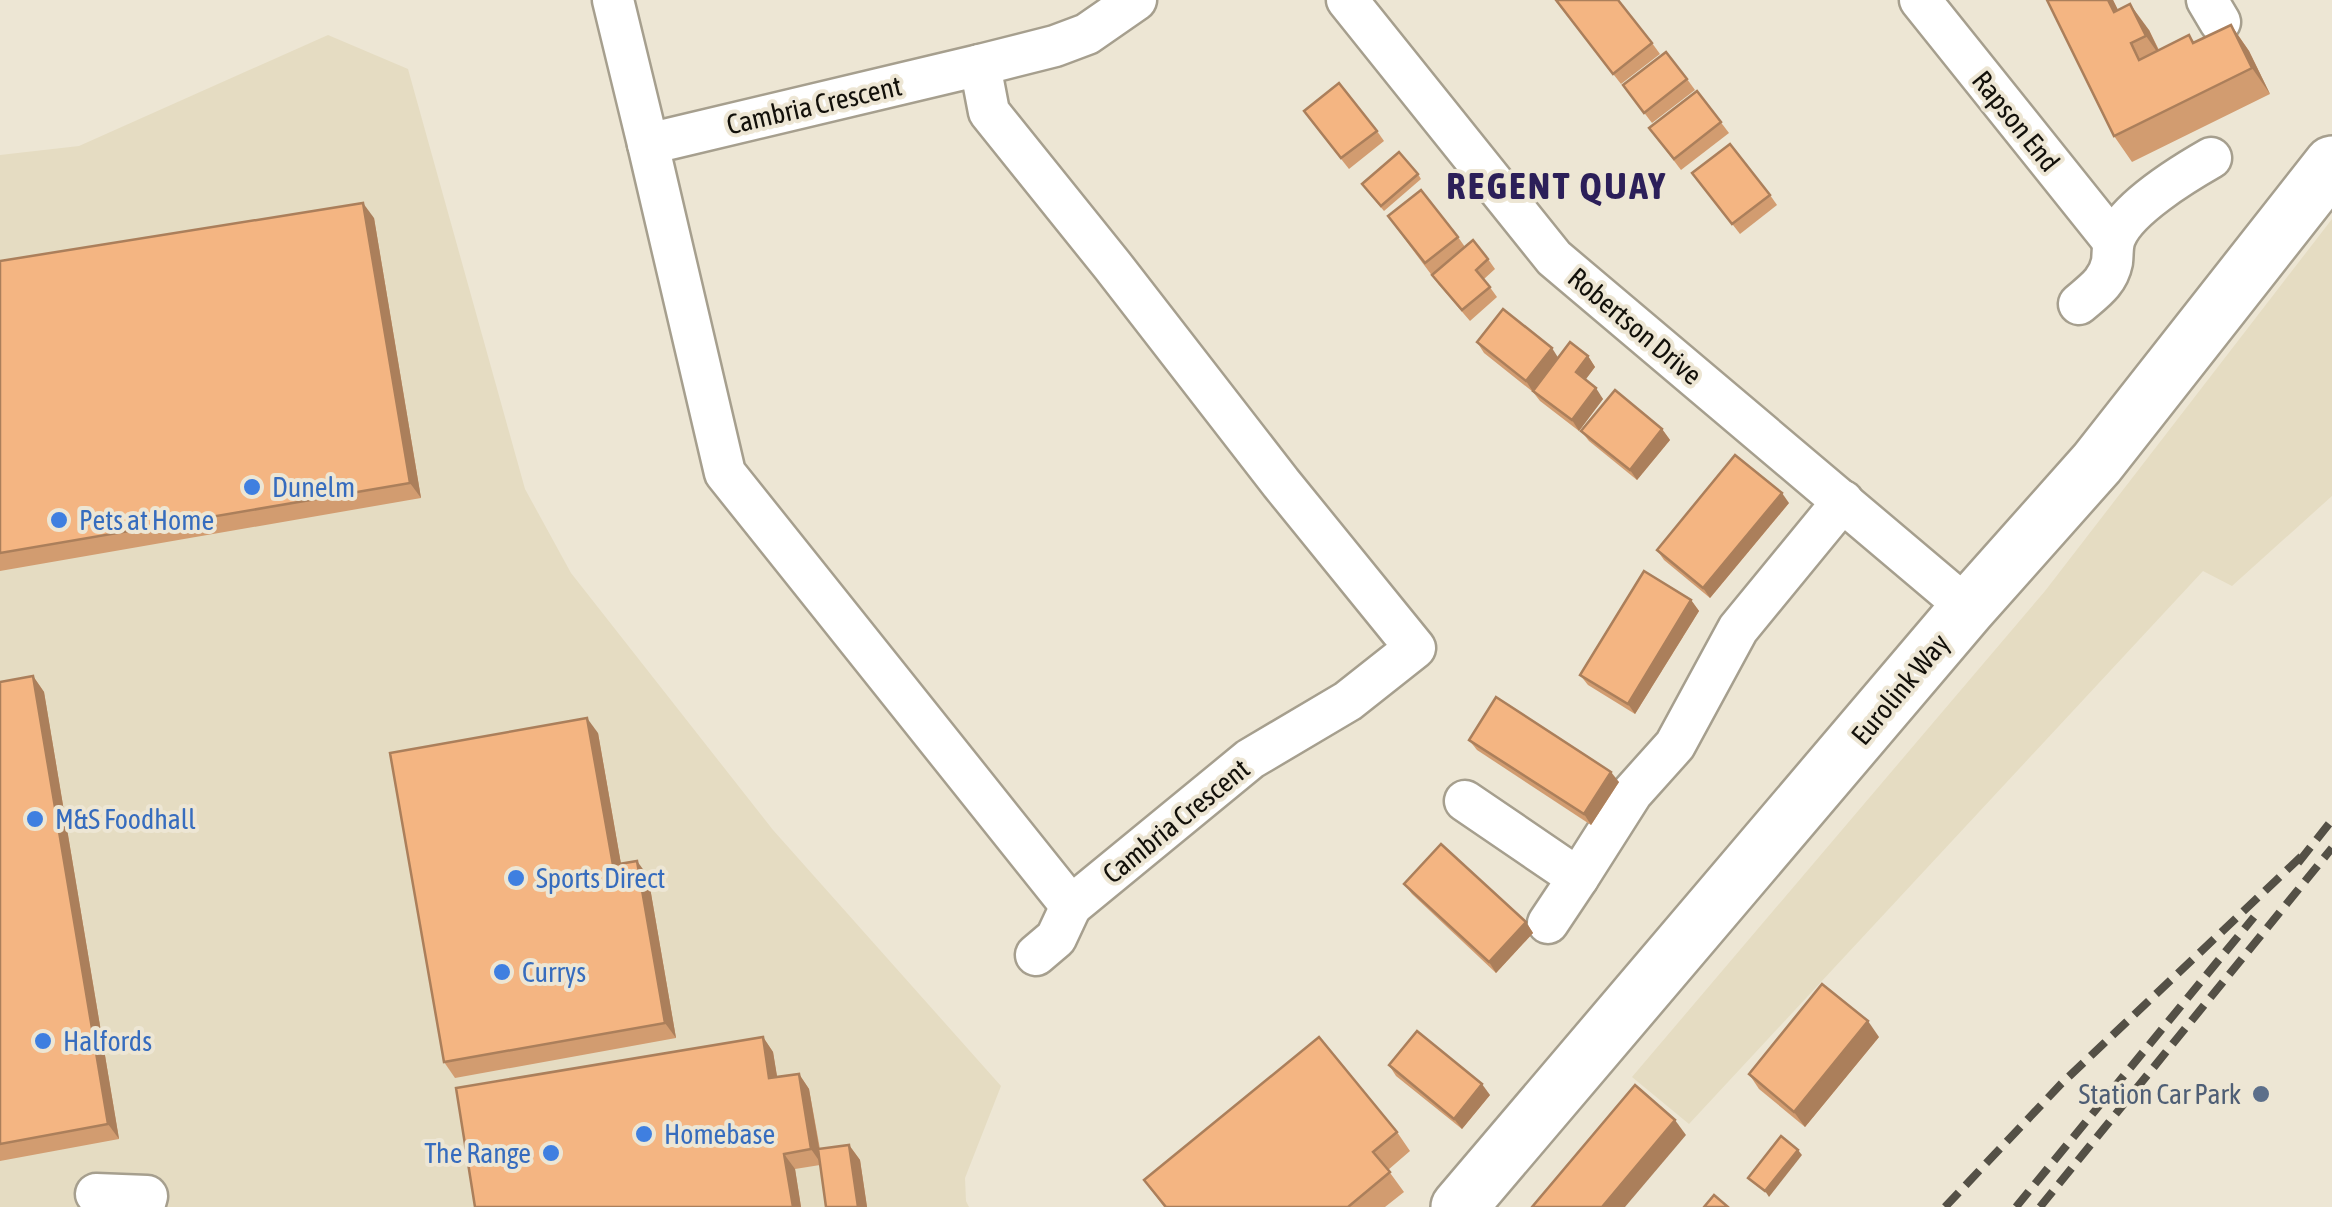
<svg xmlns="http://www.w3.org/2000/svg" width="2332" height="1207" font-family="'Asap Condensed',sans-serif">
  <rect width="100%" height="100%" fill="#ede6d4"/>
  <g fill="#e5dcc2">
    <polygon points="328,35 408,69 525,489 571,573 773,830 1001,1086 965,1178 966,1201 969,1207 0,1207 0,155 79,146"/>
    <polygon points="2332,219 2332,496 2232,586 2203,571 1689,1124 1632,1077 2045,591"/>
  </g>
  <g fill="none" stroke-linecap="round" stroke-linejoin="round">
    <g stroke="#a69f8e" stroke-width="45">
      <g id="street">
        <polyline points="613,0 648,144"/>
        <polyline points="1347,0 1554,258 1968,608"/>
        <polyline points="1920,0 2113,241"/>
        <polyline points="2207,0 2220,22"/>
        <polygon points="980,65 989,112 1112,265 1281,483 1415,648 1348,701 1250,759 1071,906 725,473 648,144"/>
        <polyline points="980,65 1055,46 1087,34 1136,0"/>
        <path d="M2079,304c15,-13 29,-22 33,-42 1,-8 0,-16 3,-24 12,-30 68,-64 96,-80"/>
        <polyline points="1465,801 1578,878 1632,793 1675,745 1738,629 1843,501"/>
        <polyline points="1548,923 1578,878"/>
        <polyline points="1036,955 1056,938 1071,906"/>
        <polyline points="96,1194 147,1196 144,1207"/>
      </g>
    </g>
    <g stroke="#a69f8e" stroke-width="60">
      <polyline id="secondary" points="1459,1207 1968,608 2097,463 2332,164"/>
    </g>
    <use href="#street" stroke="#fff" stroke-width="40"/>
    <use href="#secondary" stroke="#fff" stroke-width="55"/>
    <g stroke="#545046" stroke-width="8" stroke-dasharray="20 10" stroke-linecap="butt">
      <polyline points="2298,863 2332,820"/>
      <polyline points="1945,1207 2061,1084 2306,852"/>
      <polyline points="2016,1207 2254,917"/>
      <polyline points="2040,1207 2332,848"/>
    </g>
  </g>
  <g fill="#d29c70">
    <polygon points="1555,0 1652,43 1660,54 1621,84"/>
    <polygon points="2047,0 2113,0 2118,10 2149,30 2159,50 2189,35 2195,43 2231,25 2249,51 2270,94 2132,162 2114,136"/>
    <polygon points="1687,79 1695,90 1652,123 1623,85"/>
    <polygon points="1697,91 1729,133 1681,170 1649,128"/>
    <polygon points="1311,121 1377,131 1384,141 1349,169"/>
    <polygon points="1418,174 1421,179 1384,211 1366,190"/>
    <polygon points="1700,183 1770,195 1777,205 1740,234"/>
    <polygon points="374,218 421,498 0,571 0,261"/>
    <polygon points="1395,226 1458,237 1465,247 1488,259 1495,269 1484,279 1497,297 1470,321 1439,285"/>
    <polygon points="1477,342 1558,357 1588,356 1595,367 1585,380 1603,399 1579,431 1540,401 1533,392 1484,353"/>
    <polygon points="1662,429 1670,440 1637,480 1589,441 1581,431"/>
    <polygon points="1789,503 1710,598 1664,560 1657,550"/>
    <polygon points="1691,600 1699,611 1635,714 1588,685 1580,675"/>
    <polygon points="33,676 44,692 119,1139 0,1161 0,682"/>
    <polygon points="598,733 621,864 648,876 676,1038 455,1078 444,1062"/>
    <polygon points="1469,740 1619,782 1591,825 1477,750"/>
    <polygon points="1404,884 1526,922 1533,933 1496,973 1412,894"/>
    <polygon points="763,1037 773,1052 777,1077 799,1074 809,1089 820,1149 849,1145 860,1160 867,1207 826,1207 820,1165 795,1169 801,1207 475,1207"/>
    <polygon points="1879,1037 1805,1127 1759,1089 1749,1074"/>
    <polygon points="1389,1065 1490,1095 1462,1129 1396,1076"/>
    <polygon points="1397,1132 1410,1151 1388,1170 1404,1192 1385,1207 1164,1207 1144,1180"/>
  </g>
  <g fill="#ab7f5b">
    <polygon points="2108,0 2113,0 2132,38 2114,12"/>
    <polygon points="2130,4 2149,30 2164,62 2146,36"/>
    <polygon points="2231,25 2249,51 2270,94 2252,68"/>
    <polygon points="363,203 374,218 421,498 410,483"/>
    <polygon points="1552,348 1559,359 1533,392 1526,381"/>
    <polygon points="1588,356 1595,367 1583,383 1576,372"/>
    <polygon points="1596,388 1603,399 1579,431 1572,420"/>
    <polygon points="1662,429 1670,440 1637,480 1630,470"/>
    <polygon points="1782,493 1789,503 1710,598 1703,588"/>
    <polygon points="1691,600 1699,611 1635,714 1628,704"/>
    <polygon points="33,676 44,692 119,1139 108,1124"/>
    <polygon points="587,718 598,733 624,881 613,865"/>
    <polygon points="1611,772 1619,782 1591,825 1584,814"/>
    <polygon points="637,861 648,876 676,1038 665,1023"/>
    <polygon points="1526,922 1533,933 1496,973 1489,962"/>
    <polygon points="1868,1021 1879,1037 1805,1127 1794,1112"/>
    <polygon points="763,1037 773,1052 780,1094 769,1078"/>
    <polygon points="799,1074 809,1089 822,1165 811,1149"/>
    <polygon points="1482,1084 1490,1095 1462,1129 1454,1119"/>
    <polygon points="1675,1120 1686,1135 1625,1207 1602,1207"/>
    <polygon points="849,1145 860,1160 867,1207 858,1207"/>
    <polygon points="1798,1150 1802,1155 1769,1197 1765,1191"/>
    <polygon points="784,1154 795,1169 801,1207 793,1207"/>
  </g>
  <g fill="#f4b582" stroke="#ab7f5b" stroke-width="2.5">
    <polygon points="1556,0 1618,0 1652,43 1613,74"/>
    <polygon points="2047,0 2108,0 2114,12 2130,4 2146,36 2131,43 2139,60 2189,35 2193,43 2231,25 2252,68 2114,136"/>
    <polygon points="1666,52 1687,79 1644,113 1623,85"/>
    <polygon points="1339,83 1377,131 1341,158 1304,111"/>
    <polygon points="1697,91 1721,122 1674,159 1649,128"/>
    <polygon points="1730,144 1770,195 1732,224 1692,173"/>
    <polygon points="1399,152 1418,174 1381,206 1362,184"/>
    <polygon points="1421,190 1458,237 1425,263 1388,216"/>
    <polygon points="363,203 410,483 0,553 0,261"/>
    <polygon points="1473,240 1488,259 1476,270 1490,287 1462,310 1432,275"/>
    <polygon points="1503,309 1552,348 1526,381 1477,342"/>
    <polygon points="1570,342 1588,356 1576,372 1596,388 1572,420 1533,391"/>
    <polygon points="1615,390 1662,429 1630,470 1581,431"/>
    <polygon points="1735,455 1782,493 1703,588 1657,550"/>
    <polygon points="1644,571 1691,600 1628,704 1580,675"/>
    <polygon points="33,676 108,1124 0,1144 0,682"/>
    <polygon points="1496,697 1611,772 1584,814 1469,740"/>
    <polygon points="587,718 613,865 637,861 665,1023 444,1062 390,753"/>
    <polygon points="1441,844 1526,922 1489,962 1404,884"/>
    <polygon points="1822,984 1868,1021 1794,1112 1749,1074"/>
    <polygon points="1417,1031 1482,1084 1454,1119 1389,1065"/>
    <polygon points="763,1037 769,1078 799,1074 811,1149 784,1154 793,1207 475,1207 456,1088"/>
    <polygon points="1319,1037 1397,1132 1373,1152 1390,1172 1348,1207 1166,1207 1144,1180"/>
    <polygon points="1635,1085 1675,1120 1602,1207 1532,1207"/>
    <polygon points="1781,1136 1798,1150 1765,1191 1748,1178"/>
    <polygon points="849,1145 858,1207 826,1207 818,1149"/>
    <polygon points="1714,1195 1728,1207 1704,1207"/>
  </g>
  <g fill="#3f7fe0" stroke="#ede6d4" stroke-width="4">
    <circle cx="252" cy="487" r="10"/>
    <circle cx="59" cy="520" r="10"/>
    <circle cx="35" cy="819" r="10"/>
    <circle cx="516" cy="878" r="10"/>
    <circle cx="502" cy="972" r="10"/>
    <circle cx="43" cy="1041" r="10"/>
    <circle cx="644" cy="1134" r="10"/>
    <circle cx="551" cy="1153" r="10"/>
  </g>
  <circle fill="#5c6f8a" stroke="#ede6d4" stroke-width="4" cx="2261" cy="1094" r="10"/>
  <g text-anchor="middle" stroke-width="8" stroke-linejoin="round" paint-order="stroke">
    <g font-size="28" fill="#12100a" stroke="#ede6d4">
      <text transform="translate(814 105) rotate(-13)" y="10">Cambria Crescent</text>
      <text transform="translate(2016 121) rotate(51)" y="10">Rapson End</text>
      <text transform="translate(1635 326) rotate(40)" y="10">Robertson Drive</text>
      <text transform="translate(1900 689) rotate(-50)" y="10">Eurolink Way</text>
      <text transform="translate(1176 821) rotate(-39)" y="10">Cambria Crescent</text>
    </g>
    <g font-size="28" fill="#366cbe" stroke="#ede6d4" text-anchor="start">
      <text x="272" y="497">Dunelm</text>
      <text x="79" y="530">Pets at Home</text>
      <text x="55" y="829">M&amp;S Foodhall</text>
      <text x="536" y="888">Sports Direct</text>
      <text x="522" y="982">Currys</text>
      <text x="63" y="1051">Halfords</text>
      <text x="664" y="1144">Homebase</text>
      <text x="531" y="1163" text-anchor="end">The Range</text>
    </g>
    <g font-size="28" fill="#4e5e75" stroke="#ede6d4" text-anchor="end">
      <text x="2241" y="1104">Station Car Park</text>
    </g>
    <g font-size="38" font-weight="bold" letter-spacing="2.5" fill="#2c1f59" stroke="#ede6d4">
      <text x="1557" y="199">REGENT QUAY</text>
    </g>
  </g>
</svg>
